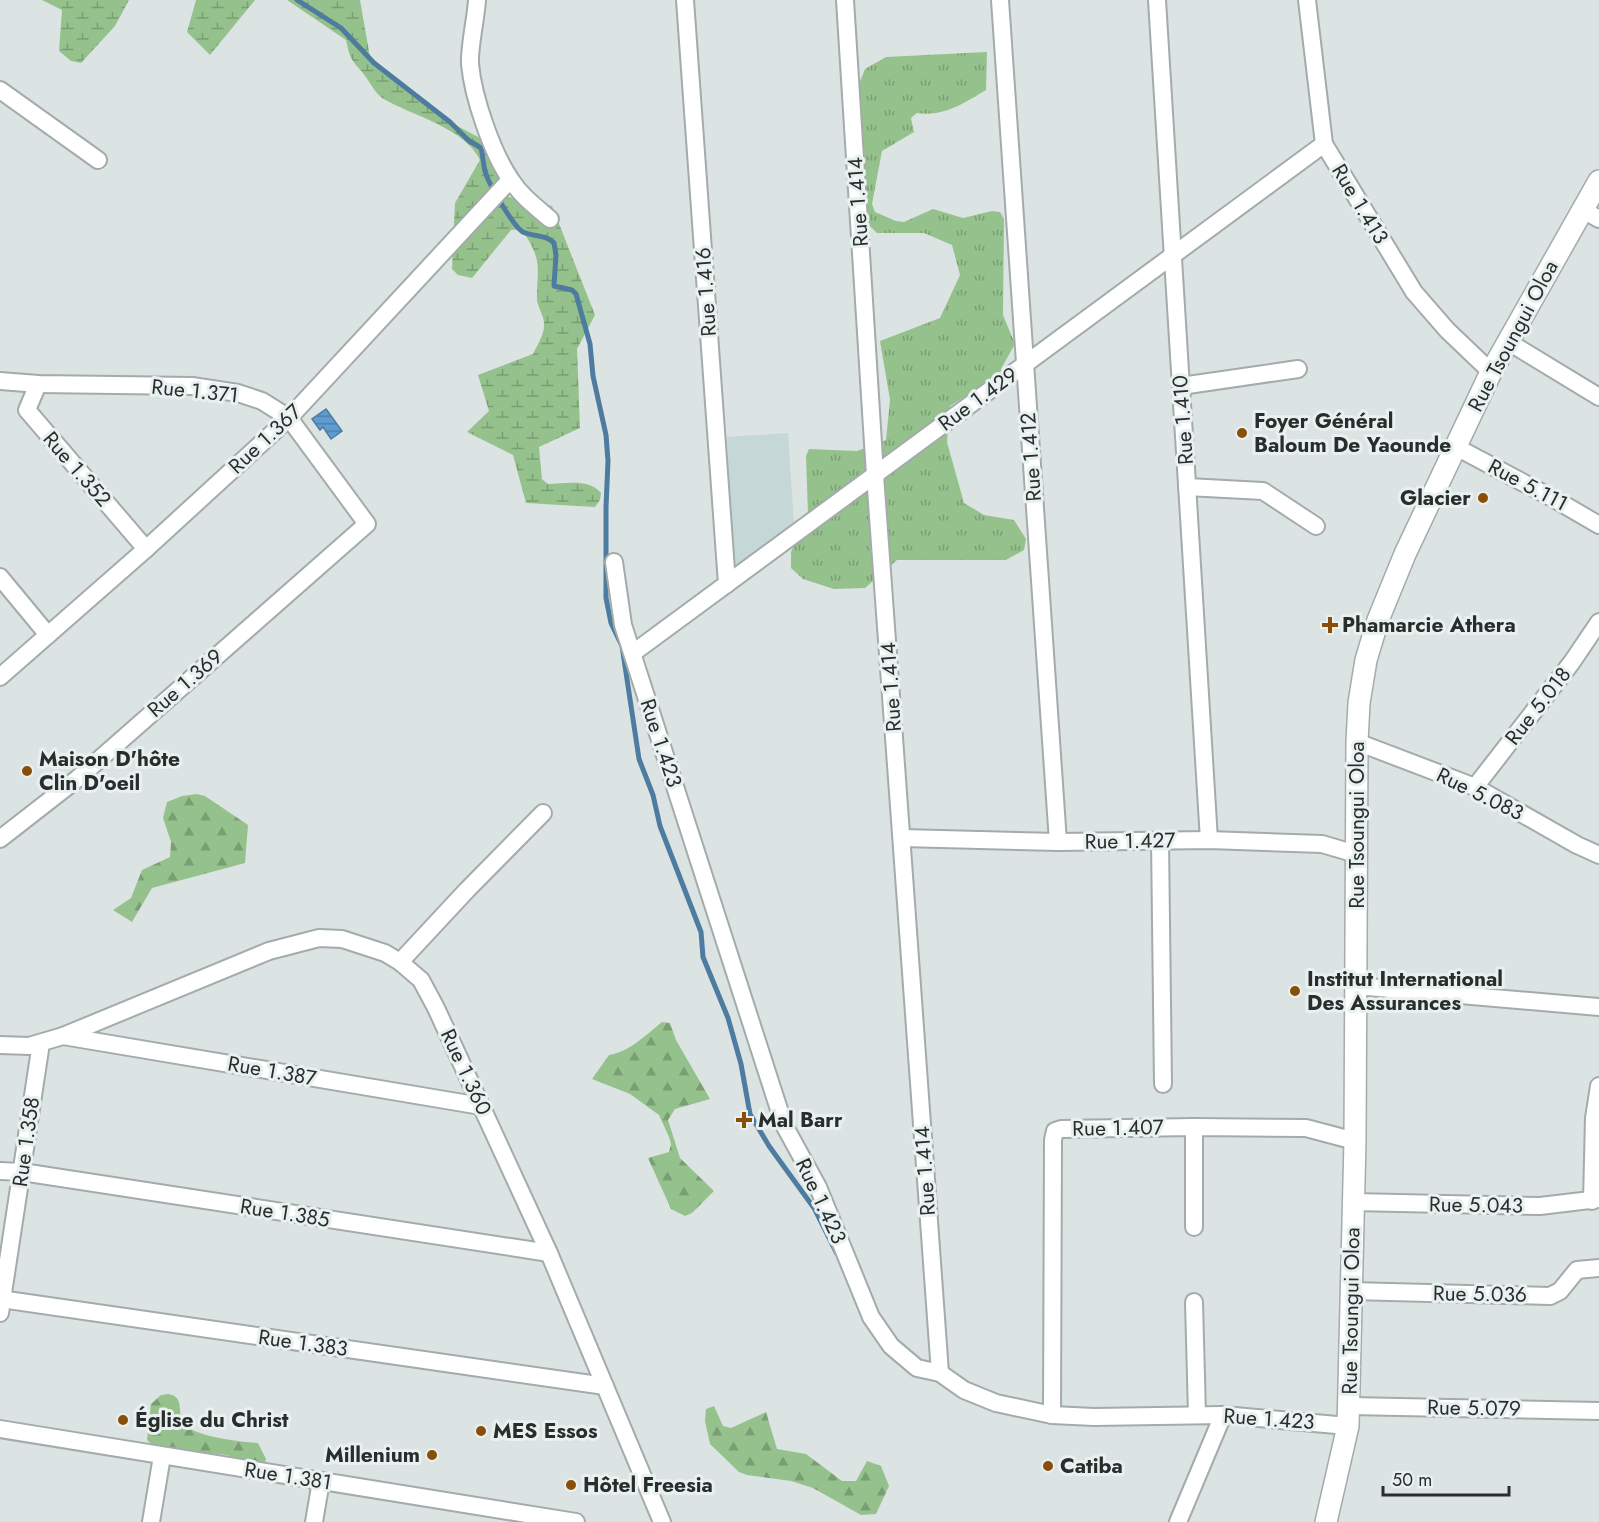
<svg xmlns="http://www.w3.org/2000/svg" width="1599" height="1522" font-family="Jost,sans-serif">
  <defs>
    <pattern id="grass-tufts" width="24" height="20" patternUnits="userSpaceOnUse" patternTransform="scale(1.5)"><rect width="24" height="20" fill="#95c28c"/><path d="M3 7l-1-3M5 7V3M7 7l1-3M15 17l-1-3M17 17v-4M19 17l1-3" fill="none" stroke="#7a9e73"/></pattern>
    <pattern id="forest-firs" width="22" height="20" patternUnits="userSpaceOnUse" patternTransform="scale(1.5)"><rect width="22" height="20" fill="#95c28c"/><path d="M5 1l3.5 6h-7zM16 11l3.5 6h-7z" fill="#7a9e73"/></pattern>
    <pattern id="wetland-marsh" width="20" height="14" patternUnits="userSpaceOnUse" patternTransform="scale(1.5)"><rect width="20" height="14" fill="#95c28c"/><path d="M1 5h8M5 5V1M11 12h8M15 12V8" fill="none" stroke="#7a9e73"/></pattern>
    <pattern id="water-rules" width="6" height="5" patternUnits="userSpaceOnUse" patternTransform="scale(1.5)"><rect width="6" height="5" fill="#5e9cd2"/><path d="M0 2.5h6" fill="none" stroke="#4e80ab"/></pattern>
  </defs>
  <rect width="100%" height="100%" fill="#dbe4e3"/>
  <polygon fill="#c5d8d7" points="788,433 794,523 744,562 733,569 727,437"/>
  <path fill="url(#grass-tufts)" d="M987,52l-1,38c-22,13 -42,27 -69,23l-6,5 3,14 -32,19 -10,53 3,8 21,9 8,1 29,-13 30,9 29,-7 8,1 4,7 -1,96 12,29 -18,32 -47,30 -3,36 17,61 20,12 30,5 12,19 -2,11 -18,10h-109l-32,28 -31,1 -31,-10 -12,-11v-16l17,-38 -2,-58 3,-7 48,2 29,-11 4,-40 -10,-59 60,-23 20,-43 -8,-30 -28,-12h-47l-11,-11 -7,-138 6,-15 21,-12z"/>
  <g fill="url(#forest-firs)">
    <polygon points="197,794 205,796 248,825 245,863 152,888 132,922 113,910 131,898 142,870 170,857 171,842 163,818 167,802 182,796"/>
    <path d="M662,1022l8,1 6,17 34,59 -35,10 -7,11 12,38 34,33 -22,22 -7,3 -14,-7 -23,-51 21,-6 2,-8 -2,-7 -10,-22 -29,-21 -38,-15 17,-24c20,-3 37,-20 53,-33z"/>
    <path d="M168,1394c20,3 5,22 20,33 12,10 53,15 70,16l8,16 -1,3c-20,5 -28,-7 -46,-8 -23,-2 -54,4 -72,-14l4,-36 10,-9z"/>
    <polygon points="714,1406 723,1426 731,1428 766,1412 777,1449 806,1454 842,1481 856,1481 867,1461 881,1466 889,1486 876,1514 861,1515 813,1488 791,1481 747,1475 739,1472 710,1444 705,1421 706,1409"/>
  </g>
  <g fill="url(#wetland-marsh)">
    <polygon points="42,0 129,0 115,26 81,63 71,61 59,51 62,10"/>
    <polygon points="196,0 255,0 210,55 187,32"/>
    <path d="M287,0h73l11,63 31,21 48,38 30,16 29,59 43,9 43,109 -18,34 3,79 -41,19 3,32 6,5c18,0 40,-6 53,9l-1,7 -5,7 -69,-4 -13,-48 -46,-23 22,-21 -11,-36 55,-21c4,-9 12,-20 11,-31 0,-7 -6,-15 -7,-23 -1,-25 6,-35 -8,-59 -5,-9 -8,-12 -18,-11l-39,48 -14,-3 -6,-6 3,-66 25,-43c-16,-33 -68,-44 -98,-62 -8,-6 -13,-18 -20,-26 -12,-14 -12,-14 -16,-32z"/>
  </g>
  <polygon fill="url(#water-rules)" stroke="#4e7ba0" stroke-width="1.5" points="326,409 342,431 331,439 323,427 320,430 312,419"/>
  <g fill="none" stroke-linecap="round" stroke-linejoin="round">
    <path stroke="#4e7ba0" stroke-width="5" d="M297,0l44,28 33,35 76,59 18,18 13,8c2,8 2,15 4,23 3,12 28,55 38,61 10,5 23,2 31,11l2,12 -2,31 18,4 4,4 14,50 3,32 13,59 2,26 -2,46v91l5,25 11,23 17,113 14,36 7,31 41,106 2,25 25,61 13,46 9,50 19,32 45,62 23,46"/>
    <g stroke="#a3abab" stroke-width="20">
      <g id="minor">
        <path d="M477,0c-1,18 -8,48 -7,64 3,33 22,89 41,116 10,16 25,27 39,39"/>
        <polyline points="685,0 727,584"/>
        <polyline points="845,0 875,475 940,1373"/>
        <polyline points="1000,0 1058,842"/>
        <polyline points="1157,0 1209,840"/>
        <polyline points="1307,0 1324,144 1414,292 1447,330 1491,372"/>
        <polyline points="0,90 98,160"/>
        <polyline points="1583,210 1599,219"/>
        <polyline points="1507,341 1599,397"/>
        <polyline points="0,381 38,384 192,386 238,393 262,401 289,418 367,524 77,779 0,839"/>
        <polyline points="38,384 27,410 146,549"/>
        <polyline points="1181,386 1298,369"/>
        <polyline points="1456,447 1556,500 1599,525"/>
        <polyline points="1187,487 1263,491 1316,526"/>
        <polyline points="614,562 623,625 784,1125 818,1187 871,1317 891,1346 917,1368 940,1373 964,1390 996,1403 1052,1415 1094,1417 1223,1415 1348,1426"/>
        <polyline points="0,577 48,635"/>
        <polyline points="633,653 1324,144"/>
        <polyline points="0,677 146,549 289,418 510,180"/>
        <polyline points="1357,742 1475,787 1577,845 1599,855"/>
        <polyline points="1475,787 1572,662 1599,622"/>
        <polyline points="902,838 1058,842 1209,840 1322,844 1356,854"/>
        <polyline points="1160,840 1163,1084"/>
        <polyline points="400,962 467,890 543,813"/>
        <polyline points="1356,986 1599,1007"/>
        <polyline points="63,1036 481,1106"/>
        <polyline points="0,1045 29,1046 63,1036 269,951 319,938 342,939 385,953 400,962 421,980 436,1008 549,1253 662,1522"/>
        <polyline points="0,1171 22,1172 549,1253"/>
        <polyline points="1592,1201 1594,1118 1599,1086"/>
        <polyline points="1353,1202 1540,1206 1599,1199"/>
        <polyline points="1194,1227 1194,1127"/>
        <polyline points="1351,1291 1550,1296 1560,1291 1577,1270 1599,1268"/>
        <polyline points="0,1299 605,1386"/>
        <polyline points="1194,1302 1197,1415"/>
        <polyline points="0,1313 41,1043"/>
        <polyline points="1349,1406 1599,1411"/>
        <polyline points="1052,1415 1053,1140 1055,1131 1061,1129 1194,1127 1306,1128 1355,1141"/>
        <polyline points="0,1429 576,1522"/>
        <polyline points="151,1522 162,1456"/>
        <polyline points="314,1522 321,1481"/>
        <polyline points="1178,1522 1223,1415"/>
      </g>
    </g>
    <g stroke="#a3abab" stroke-width="24">
      <polyline id="major" points="1326,1522 1348,1426 1355,1141 1357,742 1359,703 1366,660 1378,620 1405,554 1491,372 1599,181"/>
    </g>
    <use href="#minor" stroke="#fff" stroke-width="16"/>
    <use href="#major" stroke="#fff" stroke-width="21"/>
  </g>
  <g fill="#894e0a" stroke="#e8f1f0" stroke-width="2">
    <circle cx="1242" cy="433" r="6"/>
    <circle cx="1483" cy="498" r="6"/>
    <path d="M1327 616h6v6h6v6h-6v6h-6v-6h-6v-6h6z"/>
    <circle cx="27" cy="771" r="6"/>
    <circle cx="1295" cy="991" r="6"/>
    <path d="M741 1111h6v6h6v6h-6v6h-6v-6h-6v-6h6z"/>
    <circle cx="123" cy="1420" r="6"/>
    <circle cx="481" cy="1431" r="6"/>
    <circle cx="432" cy="1455" r="6"/>
    <circle cx="1048" cy="1466" r="6"/>
    <circle cx="571" cy="1485" r="6"/>
  </g>
  <g text-anchor="middle" stroke-width="6" stroke-linejoin="round" paint-order="stroke">
    <g font-size="21" fill="#292d2c" stroke="#e8f1f0">
      <text transform="translate(858 202) rotate(-94)" y="7">Rue 1.414</text>
      <text transform="translate(1360 204) rotate(59)" y="7">Rue 1.413</text>
      <text transform="translate(706 292) rotate(-94)" y="7">Rue 1.416</text>
      <text transform="translate(1513 336) rotate(-62)" y="7">Rue Tsoungui Oloa</text>
      <text transform="translate(195 391) rotate(6)" y="7">Rue 1.371</text>
      <text transform="translate(978 399) rotate(-36)" y="7">Rue 1.429</text>
      <text transform="translate(1183 420) rotate(-94)" y="7">Rue 1.410</text>
      <text transform="translate(265 439) rotate(-43)" y="7">Rue 1.367</text>
      <text transform="translate(1031 457) rotate(-94)" y="7">Rue 1.412</text>
      <text transform="translate(77 469) rotate(49)" y="7">Rue 1.352</text>
      <text transform="translate(1528 485) rotate(28)" y="7">Rue 5.111</text>
      <text transform="translate(185 683) rotate(-41)" y="7">Rue 1.369</text>
      <text transform="translate(891 687) rotate(-94)" y="7">Rue 1.414</text>
      <text transform="translate(1538 706) rotate(-52)" y="7">Rue 5.018</text>
      <text transform="translate(661 743) rotate(72)" y="7">Rue 1.423</text>
      <text transform="translate(1480 794) rotate(26)" y="7">Rue 5.083</text>
      <text transform="translate(1357 825) rotate(-90)" y="7">Rue Tsoungui Oloa</text>
      <text transform="translate(1130 841) rotate(-1)" y="7">Rue 1.427</text>
      <text transform="translate(272 1071) rotate(10)" y="7">Rue 1.387</text>
      <text transform="translate(466 1072) rotate(65)" y="7">Rue 1.360</text>
      <text transform="translate(1118 1128) rotate(-1)" y="7">Rue 1.407</text>
      <text transform="translate(26 1142) rotate(-82)" y="7">Rue 1.358</text>
      <text transform="translate(925 1171) rotate(-94)" y="7">Rue 1.414</text>
      <text transform="translate(821 1201) rotate(65)" y="7">Rue 1.423</text>
      <text transform="translate(1476 1205) rotate(1)" y="7">Rue 5.043</text>
      <text transform="translate(285 1213) rotate(9)" y="7">Rue 1.385</text>
      <text transform="translate(1480 1294) rotate(1)" y="7">Rue 5.036</text>
      <text transform="translate(1351 1311) rotate(-89)" y="7">Rue Tsoungui Oloa</text>
      <text transform="translate(303 1343) rotate(8)" y="7">Rue 1.383</text>
      <text transform="translate(1474 1408) rotate(1)" y="7">Rue 5.079</text>
      <text transform="translate(1269 1419) rotate(4)" y="7">Rue 1.423</text>
      <text transform="translate(288 1476) rotate(9)" y="7">Rue 1.381</text>
    </g>
    <g font-size="21" font-weight="bold" fill="#292d2c" stroke="#e8f1f0" text-anchor="start">
      <text x="1254" y="428">Foyer Général<tspan x="1254" dy="24">Baloum De Yaounde</tspan></text>
      <text x="1471" y="505" text-anchor="end">Glacier</text>
      <text x="1342" y="632">Phamarcie Athera</text>
      <text x="39" y="766">Maison D'hôte<tspan x="39" dy="24">Clin D'oeil</tspan></text>
      <text x="1307" y="986">Institut International<tspan x="1307" dy="24">Des Assurances</tspan></text>
      <text x="758" y="1127">Mal Barr</text>
      <text x="135" y="1427">Église du Christ</text>
      <text x="493" y="1438">MES Essos</text>
      <text x="420" y="1462" text-anchor="end">Millenium</text>
      <text x="1060" y="1473">Catiba</text>
      <text x="583" y="1492">Hôtel Freesia</text>
    </g>
  </g>
  <path d="M1383 1486v9h126v-9" fill="none" stroke="#292d2c" stroke-width="3"/>
  <text x="1392" y="1486" font-size="18" fill="#292d2c" stroke="#e8f1f0" stroke-width="4.5" paint-order="stroke">50 m</text>
</svg>
